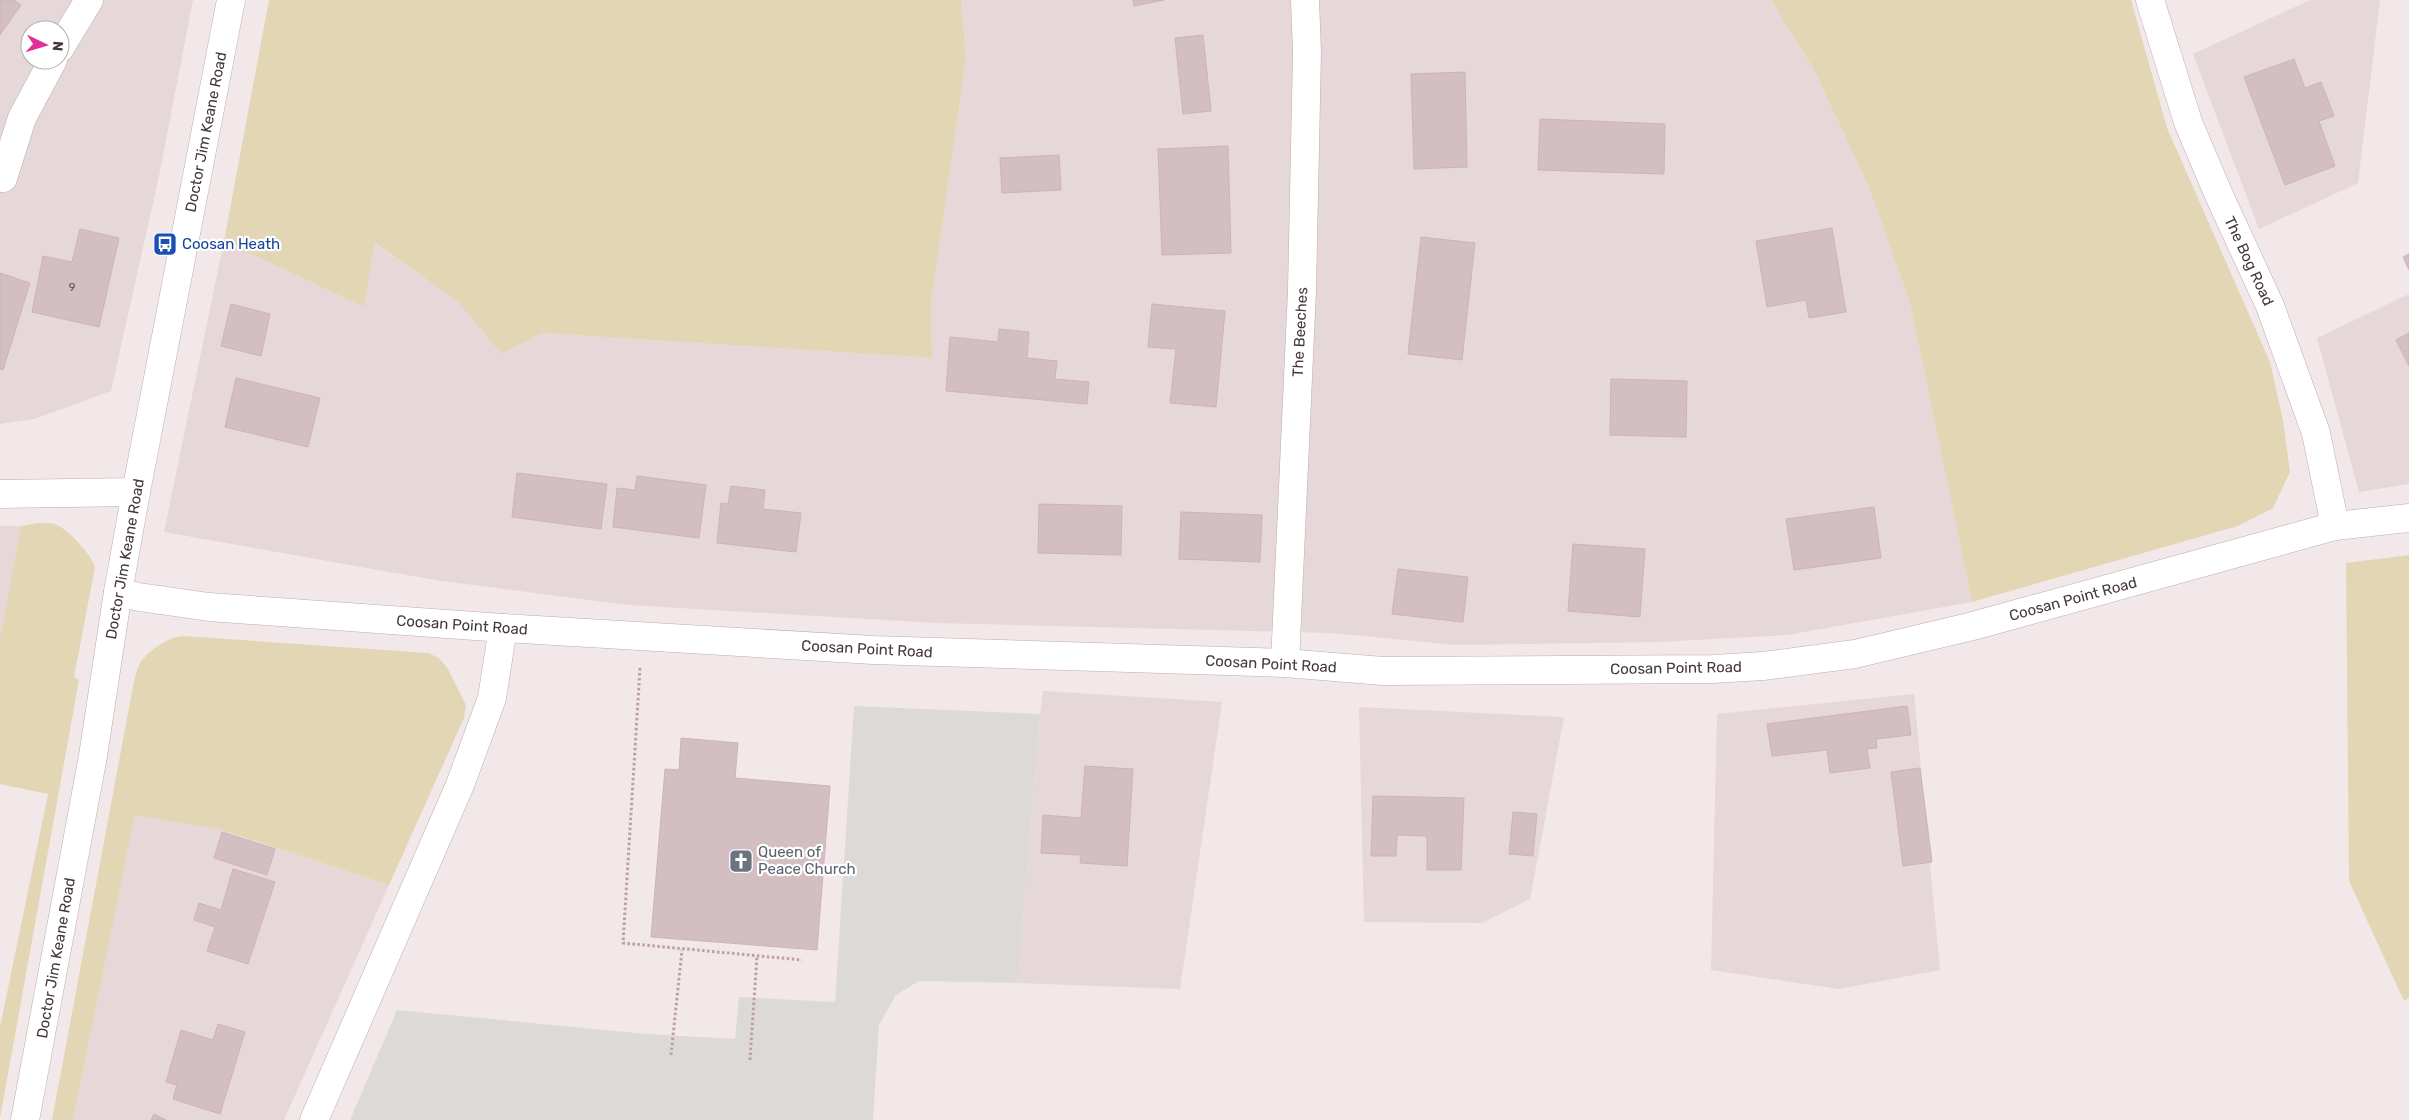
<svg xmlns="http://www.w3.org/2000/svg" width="2409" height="1120" font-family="Rubik,sans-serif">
  <rect width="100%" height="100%" fill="#f2e8e9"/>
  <g fill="#e6d7d8" fill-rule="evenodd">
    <path d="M0,0h193l-34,176 -48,215 -77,28 -34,5zM30,30h30v30h-30z"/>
    <polygon points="961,0 1771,0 1814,70 1868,185 1910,303 1972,602 1787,635 1658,642 1456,645 1331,633 936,623 628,605 435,580 164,532 224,241 364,307 373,242 459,303 501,354 542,333 932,358 931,303 966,59"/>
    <polygon points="2310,0 2380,0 2358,183 2259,229 2193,54"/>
    <polygon points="2409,294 2409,484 2359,492 2317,338"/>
    <polygon points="0,526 21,526 0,637"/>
    <polygon points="1043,691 1222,702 1180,989 1018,983 1040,714"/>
    <polygon points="1914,694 1940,970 1839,989 1711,970 1717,714"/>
    <polygon points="1359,707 1564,717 1530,899 1482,923 1364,922"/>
    <polygon points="135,814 219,829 389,885 284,1120 73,1120"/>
  </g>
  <g fill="#e2d6b5">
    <polygon points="269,0 961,0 966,59 931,303 932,358 542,333 501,354 459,303 374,242 364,307 224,241"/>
    <polygon points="1771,0 2131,0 2167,128 2270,362 2283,420 2290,472 2273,508 2238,526 1972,602 1910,303 1868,185 1814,70"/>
    <path d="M39,523c5,0 12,0 16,1 13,5 37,31 40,43l-21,110 5,3 -79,438v-91l48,-233 -48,-10v-147l21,-111z"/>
    <polygon points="2409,555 2409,998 2404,1001 2349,881 2346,563"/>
    <path d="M183,636l245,17 11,5 9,11 18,36 -2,13 -75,167 -170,-56 -84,-14 -62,305h-21l82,-439c2,-5 3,-13 6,-18 9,-13 28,-26 43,-27z"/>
  </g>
  <polygon fill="#ded9d9" points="854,706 1040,714 1018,983 919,981 896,995 879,1025 873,1120 350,1120 397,1010 647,1034 735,1039 739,997 835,1002"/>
  <g fill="#d3bfc1" stroke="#cdb3b6">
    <polygon points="0,0 14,0 21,5 0,35"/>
    <polygon points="1133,0 1164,0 1134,6"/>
    <polygon points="1203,35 1211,111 1183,114 1175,38"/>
    <polygon points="2294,59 2305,88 2321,82 2334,116 2319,121 2335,166 2285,185 2244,77"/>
    <polygon points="1465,72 1467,167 1414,169 1411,74"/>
    <polygon points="1540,119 1665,124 1664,174 1538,170"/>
    <polygon points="1228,146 1231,253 1162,255 1158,149"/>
    <polygon points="1059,155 1061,190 1002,193 1000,158"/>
    <polygon points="1832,228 1846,312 1809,318 1806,300 1767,307 1756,241"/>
    <polygon points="80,229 119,238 99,327 32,312 43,256 72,262"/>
    <polygon points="1421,237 1475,243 1462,360 1408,354"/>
    <polygon points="2409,254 2409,270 2403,257"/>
    <polygon points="0,273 30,283 3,370 0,369"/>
    <polygon points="231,304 270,314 261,356 221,346"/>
    <polygon points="1152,304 1225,311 1216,407 1170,403 1176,349 1148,347"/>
    <polygon points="999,329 1029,332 1027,358 1057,361 1055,379 1089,382 1087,404 946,391 950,337 998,342"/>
    <polygon points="2409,333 2409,366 2396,340"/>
    <polygon points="236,378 320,398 308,447 225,427"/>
    <polygon points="1611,379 1687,381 1686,437 1610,435"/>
    <polygon points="517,473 607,484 601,529 512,517"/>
    <polygon points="637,476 706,485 699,538 613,527 617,488 635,490"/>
    <polygon points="731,486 765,490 763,509 801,513 796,552 717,543 721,503 728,504"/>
    <polygon points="1039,504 1122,506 1121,555 1038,553"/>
    <polygon points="1874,507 1881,558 1794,570 1786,519"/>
    <polygon points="1181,512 1262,515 1260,562 1179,559"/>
    <polygon points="1573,544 1645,549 1640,617 1568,611"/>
    <polygon points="1398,569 1468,577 1463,622 1392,614"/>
    <polygon points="1907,706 1911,735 1876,739 1877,748 1867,749 1870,768 1830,773 1827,750 1772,756 1767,724"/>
    <polygon points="681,738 738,743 735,778 830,786 817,950 651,937 665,769 679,770"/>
    <polygon points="1085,766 1133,769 1127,866 1080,863 1081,855 1041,853 1043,815 1081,818"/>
    <polygon points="1920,768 1932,862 1903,866 1891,772"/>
    <polygon points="1373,796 1464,798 1461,870 1427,870 1427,836 1397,835 1396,856 1371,856"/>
    <polygon points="1513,812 1537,814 1533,856 1509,854"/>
    <polygon points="222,832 275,849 267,875 214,858"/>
    <polygon points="233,869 275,882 248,964 207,951 215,927 194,920 199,903 221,910"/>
    <polygon points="218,1024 245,1032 220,1114 173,1099 177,1085 166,1082 181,1030 213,1040"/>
    <polygon points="154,1114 166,1120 151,1120"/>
  </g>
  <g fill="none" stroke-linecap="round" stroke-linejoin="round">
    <g stroke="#bdacad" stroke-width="29">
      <g id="minor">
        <polyline points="2150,0 2188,122 2218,193 2270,306 2316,433 2335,526"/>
        <polyline points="60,48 89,0"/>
        <polyline points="3,178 22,118 53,60"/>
        <polyline points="0,494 136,492"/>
        <polyline points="118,592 139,597 209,607 503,628 873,650 1285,663 1383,671 1713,669 1763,666 1855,654 1973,626 2335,526 2409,518"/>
        <polyline points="1285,663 1302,290 1307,52 1305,0"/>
        <polyline points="25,1120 93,756 118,592 136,492 231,0"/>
        <polyline points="314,1120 460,785 492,698 503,628"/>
      </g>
    </g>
    <g stroke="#bd9fa1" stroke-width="3" stroke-dasharray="2.5 2.5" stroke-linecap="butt">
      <polyline points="640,668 623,943 802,960"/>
      <polyline points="671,1055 682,950"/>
      <polyline points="750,1060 757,956"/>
    </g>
    <use href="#minor" stroke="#fff" stroke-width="28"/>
  </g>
  <defs>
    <g id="bus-square" transform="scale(1.25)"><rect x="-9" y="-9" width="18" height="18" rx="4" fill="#1a4fb4" stroke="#fff"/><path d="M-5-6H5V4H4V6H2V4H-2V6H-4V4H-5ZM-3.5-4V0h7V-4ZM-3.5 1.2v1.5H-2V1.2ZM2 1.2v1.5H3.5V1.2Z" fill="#fff"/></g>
    <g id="church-square" transform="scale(1.25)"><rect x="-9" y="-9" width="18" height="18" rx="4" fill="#6b7280" stroke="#fff"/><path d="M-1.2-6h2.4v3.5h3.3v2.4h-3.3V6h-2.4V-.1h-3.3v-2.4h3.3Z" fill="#fff"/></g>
  </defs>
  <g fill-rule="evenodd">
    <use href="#bus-square" x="165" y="244"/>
    <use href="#church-square" x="741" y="861"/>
  </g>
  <g text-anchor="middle" stroke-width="4.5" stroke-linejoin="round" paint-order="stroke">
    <g font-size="12" fill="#685a5b">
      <text x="72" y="291">9</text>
    </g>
    <g font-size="15" fill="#453839" stroke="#fff">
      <text transform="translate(206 132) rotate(-79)" y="5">Doctor Jim Keane Road</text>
      <text transform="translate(2249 261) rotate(65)" y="5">The Bog Road</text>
      <text transform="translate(1300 332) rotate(-87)" y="5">The Beeches</text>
      <text transform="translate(125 559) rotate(-80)" y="5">Doctor Jim Keane Road</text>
      <text transform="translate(2073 599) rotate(-15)" y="5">Coosan Point Road</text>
      <text transform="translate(462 625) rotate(4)" y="5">Coosan Point Road</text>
      <text transform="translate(867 649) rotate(3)" y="5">Coosan Point Road</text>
      <text transform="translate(1271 664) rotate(3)" y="5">Coosan Point Road</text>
      <text transform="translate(1676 668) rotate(-1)" y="5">Coosan Point Road</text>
      <text transform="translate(56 958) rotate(-80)" y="5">Doctor Jim Keane Road</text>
    </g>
    <g font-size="15" fill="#164399" stroke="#fff" text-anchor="start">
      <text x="182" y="249">Coosan Heath</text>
    </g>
    <g font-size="15" fill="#5b616d" stroke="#fff" text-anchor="start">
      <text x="758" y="857">Queen of<tspan x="758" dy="17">Peace Church</tspan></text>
    </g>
  </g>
  <g transform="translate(45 45) rotate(95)"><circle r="24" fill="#ffffff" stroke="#b5afb0"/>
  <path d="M0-4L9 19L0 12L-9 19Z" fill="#e32f97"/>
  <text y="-8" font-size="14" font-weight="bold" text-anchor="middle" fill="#453839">N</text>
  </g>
</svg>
